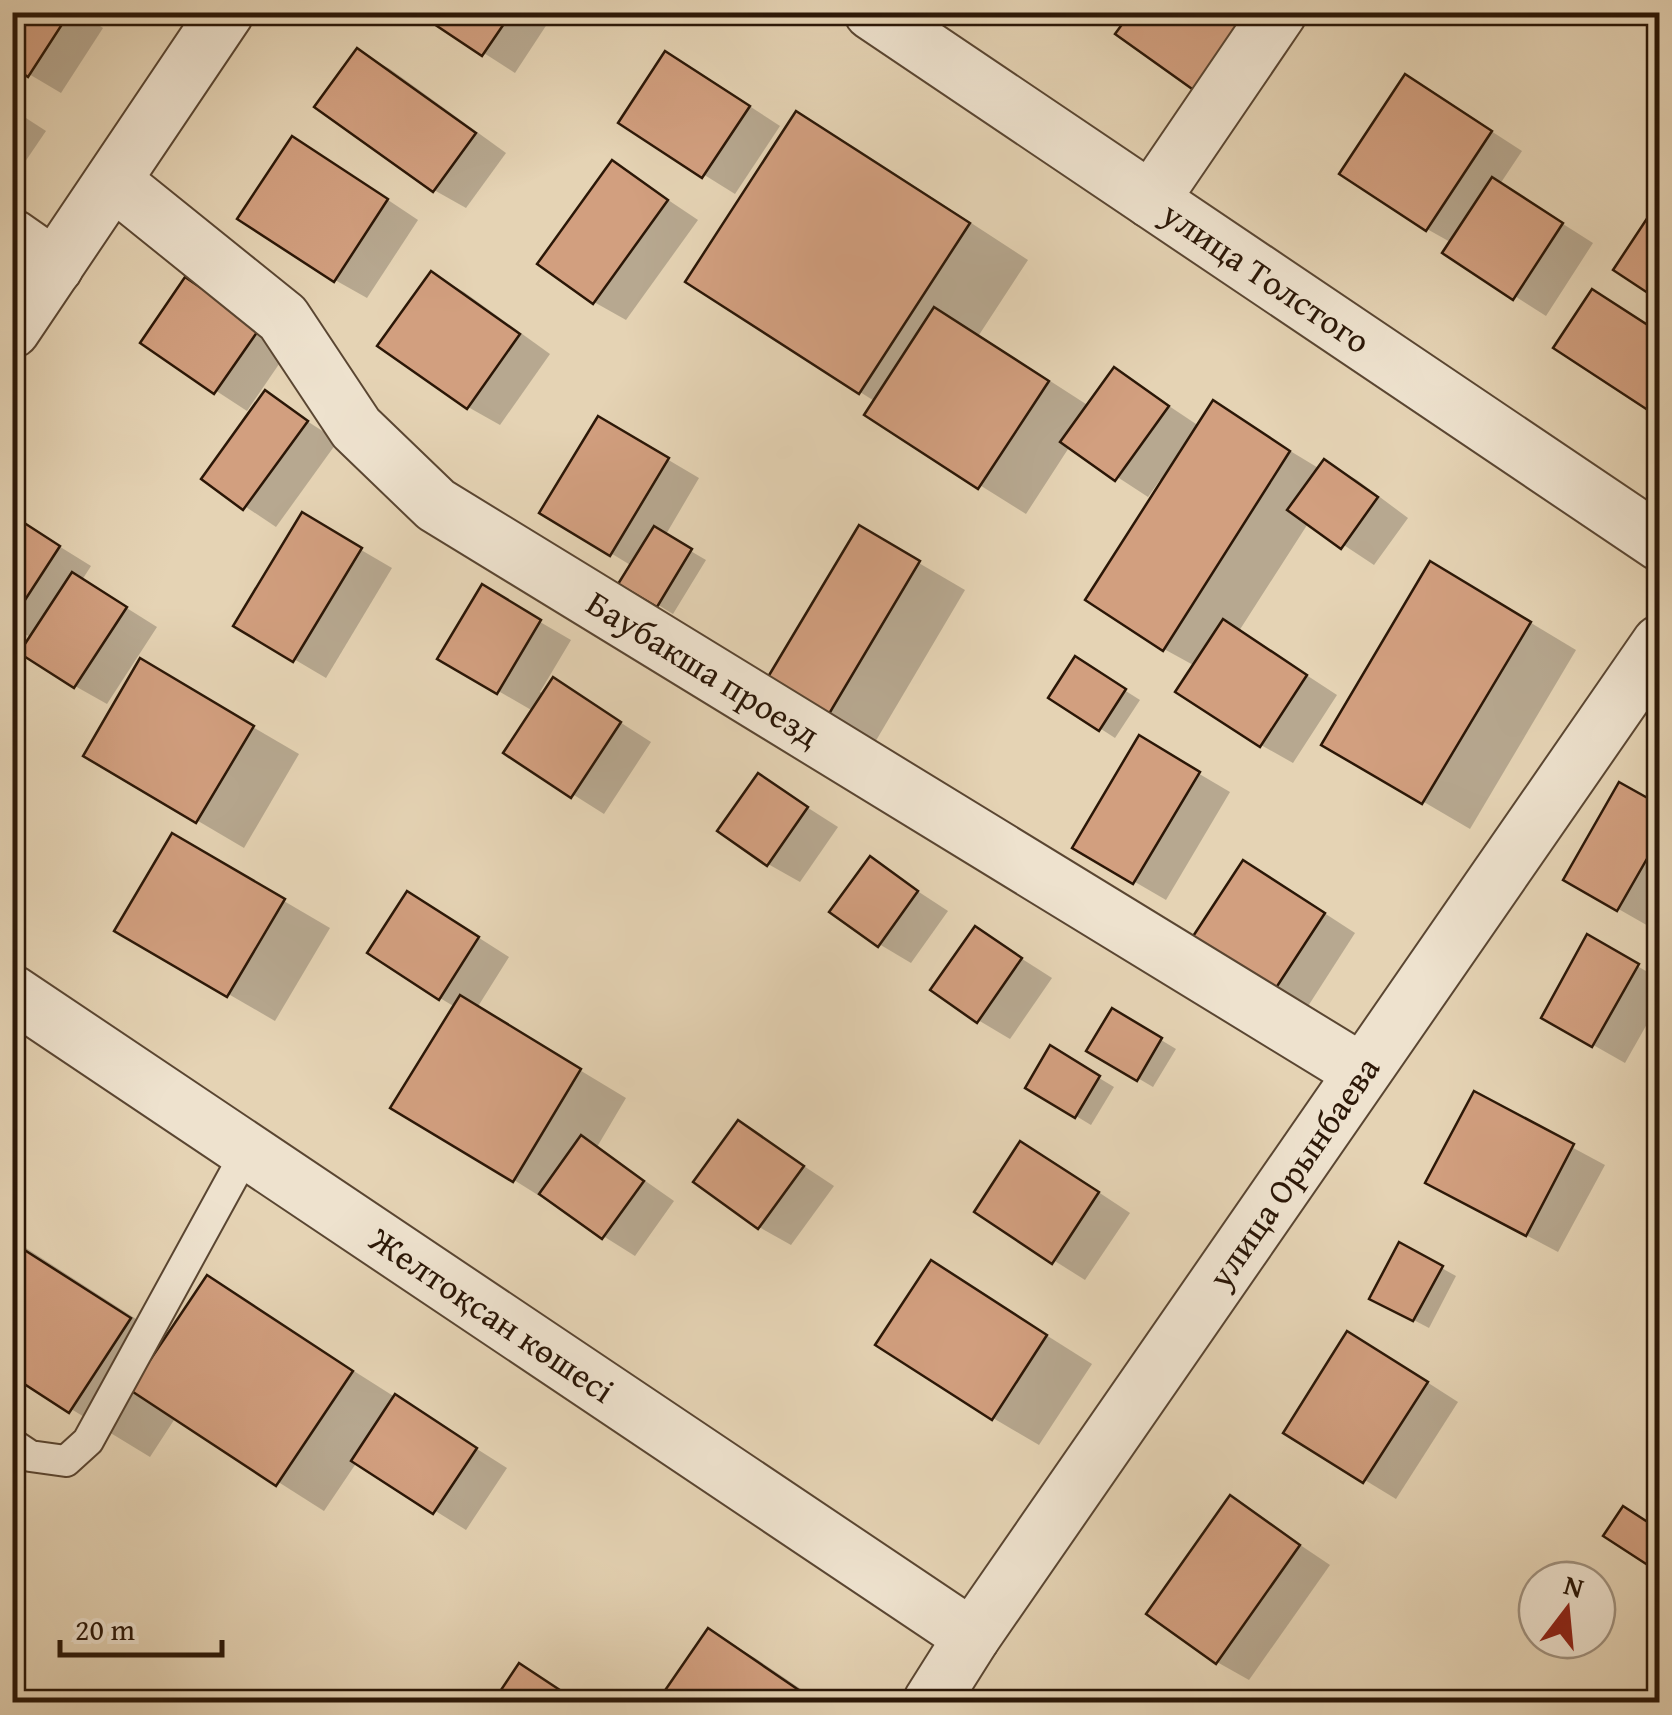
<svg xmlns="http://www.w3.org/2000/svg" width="1672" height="1715" font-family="'Gentium Book Plus',serif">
  <rect width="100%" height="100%" fill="#e5d3b4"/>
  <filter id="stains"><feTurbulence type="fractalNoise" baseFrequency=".002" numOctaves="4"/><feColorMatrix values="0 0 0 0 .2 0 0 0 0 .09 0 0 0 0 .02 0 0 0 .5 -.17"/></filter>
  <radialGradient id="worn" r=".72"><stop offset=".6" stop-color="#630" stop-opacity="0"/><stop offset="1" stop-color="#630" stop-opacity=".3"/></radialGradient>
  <g fill="#0003">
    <polygon points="12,12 79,12 103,28 61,93 12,64"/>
    <polygon points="420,12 555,12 515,73"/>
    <polygon points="358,51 390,69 506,153 466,208 434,190"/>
    <polygon points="697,72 780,126 735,194 621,123"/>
    <polygon points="1437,96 1522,151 1500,184 1593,243 1546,316 1446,252 1452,243 1427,229"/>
    <polygon points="12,109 46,131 12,181"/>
    <polygon points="796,114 856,148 1028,260 979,335 1089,406 1115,370 1199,426 1213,404 1320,469 1325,462 1357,480 1408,518 1374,565 1309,522 1239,631 1337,695 1293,763 1261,745 1195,666 1164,649 1163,483 1160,480 1148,497 1070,446 1026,514 868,415 876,402 860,392"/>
    <polygon points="325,158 418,220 367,298 335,280"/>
    <polygon points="613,163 698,220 626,320 594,302"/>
    <polygon points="432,274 464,292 550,354 500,425 468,407"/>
    <polygon points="186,280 290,348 247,411 143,343"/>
    <polygon points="265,394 338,441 276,527 204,479"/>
    <polygon points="599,419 699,478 665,536 706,560 673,614 622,583 632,566 543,512"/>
    <polygon points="303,516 392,568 326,678 236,625"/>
    <polygon points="12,517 91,566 82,580 157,627 107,704 75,686 32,638 12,627"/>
    <polygon points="859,528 965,590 871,749 824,722"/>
    <polygon points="482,588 571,640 540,692 544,695 554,680 651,742 604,814 506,752 533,711 441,658"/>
    <polygon points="1478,591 1576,650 1470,829 1325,744"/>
    <polygon points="141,662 299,754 244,848 86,755"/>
    <polygon points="1091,669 1140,700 1115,738 1052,697"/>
    <polygon points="12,722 20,727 12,738"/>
    <polygon points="1140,739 1230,792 1166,900 1075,847"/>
    <polygon points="758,776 838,827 800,882 768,864"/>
    <polygon points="1660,808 1660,910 1650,927 1566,879"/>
    <polygon points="173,836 330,928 275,1021 118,930"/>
    <polygon points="870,860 948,911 911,963 879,944"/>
    <polygon points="1275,881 1355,933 1303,1014 1272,995"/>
    <polygon points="440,913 509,957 477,1008 626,1098 597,1147 674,1201 635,1256 514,1180 455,1007 440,998"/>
    <polygon points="975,929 1052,978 1010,1039 978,1020"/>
    <polygon points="1588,938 1660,979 1660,1001 1625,1063 1544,1017"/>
    <polygon points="1113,1011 1176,1049 1153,1087 1090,1050"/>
    <polygon points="1051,1049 1114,1087 1091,1125 1028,1087"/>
    <polygon points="1475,1095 1605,1165 1558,1252 1460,1200"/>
    <polygon points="739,1123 834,1186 791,1245 759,1227"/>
    <polygon points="1053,1162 1130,1213 1085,1280 977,1212"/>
    <polygon points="12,1239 167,1339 207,1278 507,1468 466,1530 357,1462 324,1511 176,1417 150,1457 12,1373"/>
    <polygon points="1400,1245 1456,1276 1429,1328 1387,1306"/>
    <polygon points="932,1263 1092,1364 1039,1445 993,1418"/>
    <polygon points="1380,1352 1458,1402 1396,1499 1286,1432"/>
    <polygon points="1230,1498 1330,1565 1249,1680 1217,1662"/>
    <polygon points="709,1631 755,1658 820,1702 660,1702"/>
  </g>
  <g fill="#d29f7f" stroke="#2b1707" stroke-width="2.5">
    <polygon points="12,12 70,12 28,77 12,66"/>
    <polygon points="416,12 512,12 482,56"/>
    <polygon points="1131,12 1243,12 1256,21 1202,96 1115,34"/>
    <polygon points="357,48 476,133 433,192 314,107"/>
    <polygon points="665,51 750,106 702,178 618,123"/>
    <polygon points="1405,74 1492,131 1426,231 1339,174"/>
    <polygon points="796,111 970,223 859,394 685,282"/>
    <polygon points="292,136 388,199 334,282 237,219"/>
    <polygon points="612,160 668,200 593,304 537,264"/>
    <polygon points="1492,177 1563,223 1513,300 1442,253"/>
    <polygon points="1652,211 1660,216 1660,301 1613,270"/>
    <polygon points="431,271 520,334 467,409 377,346"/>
    <polygon points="185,277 260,328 214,394 140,343"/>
    <polygon points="1592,289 1660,333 1660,418 1553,348"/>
    <polygon points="934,307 1049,381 978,489 864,415"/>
    <polygon points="1114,367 1169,406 1115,481 1060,442"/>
    <polygon points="265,390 308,421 243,510 201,479"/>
    <polygon points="1213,400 1290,451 1163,651 1085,600"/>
    <polygon points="598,416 669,458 610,556 539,513"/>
    <polygon points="1324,459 1378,497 1341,549 1287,510"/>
    <polygon points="302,512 362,548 293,662 233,626"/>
    <polygon points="12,515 60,546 12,620"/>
    <polygon points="859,525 920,561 823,724 762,687"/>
    <polygon points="654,526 692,549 657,607 618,584"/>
    <polygon points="1430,561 1531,622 1422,804 1321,745"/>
    <polygon points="72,572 127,607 74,688 19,653"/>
    <polygon points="482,584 541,620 497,694 437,659"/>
    <polygon points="1223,619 1307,675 1260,747 1175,692"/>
    <polygon points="1075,656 1126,689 1099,731 1048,698"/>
    <polygon points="140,658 254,726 196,823 83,756"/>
    <polygon points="553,677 621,722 571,798 503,753"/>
    <polygon points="1139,735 1200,772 1133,884 1072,848"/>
    <polygon points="758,773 808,807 767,866 717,831"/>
    <polygon points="1619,782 1660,805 1660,836 1617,911 1563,880"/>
    <polygon points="172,833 285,899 227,997 114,931"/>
    <polygon points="870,856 918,891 878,947 829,912"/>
    <polygon points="1243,860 1325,913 1270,997 1188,944"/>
    <polygon points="407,891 479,937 439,1000 367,953"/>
    <polygon points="975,926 1022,958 977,1023 930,990"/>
    <polygon points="1587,934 1639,964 1592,1047 1541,1018"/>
    <polygon points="460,995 581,1069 513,1182 390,1108"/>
    <polygon points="1112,1008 1162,1038 1137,1081 1086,1051"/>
    <polygon points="1050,1045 1100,1076 1075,1118 1025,1088"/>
    <polygon points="1474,1091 1574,1144 1526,1236 1425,1183"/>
    <polygon points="738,1120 804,1166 758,1229 693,1182"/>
    <polygon points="581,1135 644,1181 602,1239 539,1194"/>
    <polygon points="1020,1141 1099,1192 1052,1264 974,1212"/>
    <polygon points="12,1242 131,1318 69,1413 12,1376"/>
    <polygon points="1399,1242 1443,1266 1413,1321 1369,1299"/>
    <polygon points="931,1260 1047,1335 992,1420 875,1345"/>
    <polygon points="207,1275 353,1371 276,1486 130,1390"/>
    <polygon points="1347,1331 1428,1382 1363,1483 1283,1433"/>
    <polygon points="395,1394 477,1448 433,1514 351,1461"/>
    <polygon points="1230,1495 1300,1545 1216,1664 1146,1614"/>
    <polygon points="1623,1506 1660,1530 1660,1573 1603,1536"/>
    <polygon points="708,1628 809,1697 805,1702 657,1702"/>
    <polygon points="519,1663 578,1702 493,1702"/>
  </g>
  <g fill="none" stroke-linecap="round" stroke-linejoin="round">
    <g stroke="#5a4632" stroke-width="34">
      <polyline id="service" points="12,1444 30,1456 66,1461 88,1441 247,1151"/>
    </g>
    <g stroke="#5a4632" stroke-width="59">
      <g id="minor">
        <path id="s1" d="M872,12l788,531"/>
        <path id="s2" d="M113,181l170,137 73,110 80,77 926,567"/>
        <polyline points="1151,200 1279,12"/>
        <polyline points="12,237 55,267"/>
        <path id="s3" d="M12,993l960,644"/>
        <path id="s4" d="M931,1702l41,-65 688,-994"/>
      </g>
    </g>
    <g stroke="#5a4632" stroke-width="59">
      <polyline id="tertiary" points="12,330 226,12"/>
    </g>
    <use href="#service" stroke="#eee2ce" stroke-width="30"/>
    <use href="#minor" stroke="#eee2ce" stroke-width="55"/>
    <use href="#tertiary" stroke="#eee2ce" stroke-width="55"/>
  </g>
  <g text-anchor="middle" stroke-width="9" stroke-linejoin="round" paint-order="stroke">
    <g font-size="35" fill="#2b1707" stroke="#eee2ce">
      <text dy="12" stroke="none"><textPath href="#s1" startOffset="475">улица Толстого</textPath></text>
      <text dy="12" stroke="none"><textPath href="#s2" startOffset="775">Баубакша проезд</textPath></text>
      <text dy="12" stroke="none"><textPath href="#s4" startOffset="642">улица Орынбаева</textPath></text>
      <text dy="12" stroke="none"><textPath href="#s3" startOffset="578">Желтоқсан көшесі</textPath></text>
    </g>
  </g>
  <rect width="1672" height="1715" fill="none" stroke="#e5d3b4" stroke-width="50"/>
  <rect x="15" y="15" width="1642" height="1685" fill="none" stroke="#2b1707" stroke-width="5"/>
  <rect x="25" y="25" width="1622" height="1665" fill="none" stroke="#2b1707" stroke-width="2.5"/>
  <g transform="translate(1567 1610) rotate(16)"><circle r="48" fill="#eee2ce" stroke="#a0917e" stroke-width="2.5"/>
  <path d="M0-8L18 38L0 25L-18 38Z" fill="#8f2418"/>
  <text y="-15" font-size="28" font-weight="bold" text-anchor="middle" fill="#2b1707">N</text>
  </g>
  <path d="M60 1640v15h162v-15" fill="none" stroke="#2b1707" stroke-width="5"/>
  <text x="75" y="1640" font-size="30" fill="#2b1707" stroke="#eee2ce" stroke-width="8" paint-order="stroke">20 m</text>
  <rect width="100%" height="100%" filter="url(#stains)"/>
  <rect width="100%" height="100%" fill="url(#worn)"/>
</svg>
